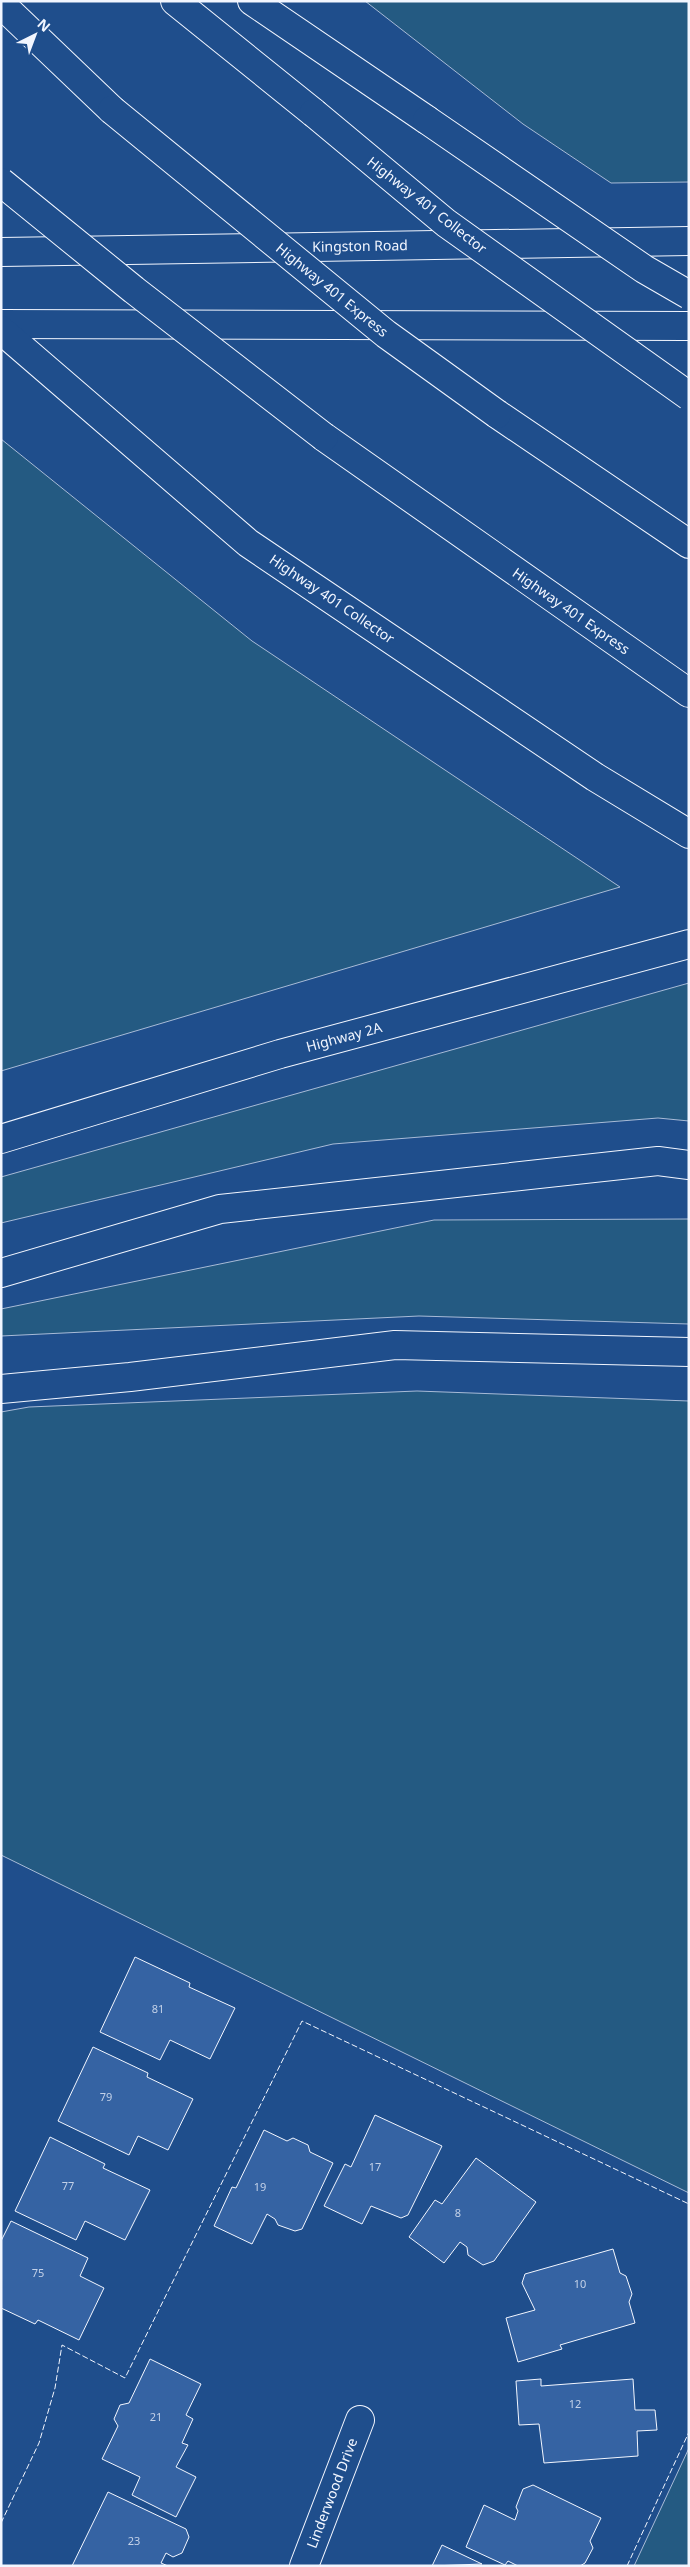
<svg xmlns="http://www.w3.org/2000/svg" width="690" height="2567" font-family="'Noto Sans',sans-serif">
  <rect width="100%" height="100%" fill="#1f4e8c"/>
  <g fill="#245a82" stroke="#a8bbd7">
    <polygon points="365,1 689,1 689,182 611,183 523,124"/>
    <polygon points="1,439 252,641 620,887 1,1071"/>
    <polygon points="689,983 689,1121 658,1118 333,1144 1,1223 1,1177"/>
    <polygon points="689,1219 689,1324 419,1316 1,1336 1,1309 434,1220"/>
    <polygon points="417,1391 689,1401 689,2193 1,1855 1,1412 29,1407"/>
    <polygon points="689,2448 689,2566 634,2566"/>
  </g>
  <g fill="#3563a3" stroke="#f2f6ff">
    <polygon points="135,1957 190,1983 189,1987 235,2008 210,2059 170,2040 160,2060 100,2032"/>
    <polygon points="93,2047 148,2073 147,2077 193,2099 168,2150 138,2136 129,2155 58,2121"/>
    <polygon points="375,2115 442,2146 408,2215 401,2218 371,2206 362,2224 324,2206 345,2164 351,2167"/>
    <polygon points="264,2130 287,2141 293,2138 308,2145 310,2152 333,2163 302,2229 295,2231 278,2225 275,2219 267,2214 252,2244 214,2226 232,2187 236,2188"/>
    <polygon points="50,2137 105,2164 103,2168 150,2190 125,2240 85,2221 76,2240 15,2211"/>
    <polygon points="476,2158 536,2202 494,2261 483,2265 468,2255 467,2247 460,2242 444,2263 409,2237 435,2200 442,2204"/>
    <polygon points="11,2221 88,2258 80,2276 104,2288 79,2340 38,2320 35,2324 1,2308 1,2241"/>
    <polygon points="613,2249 620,2273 626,2276 632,2294 629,2302 635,2323 560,2345 562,2349 518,2362 506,2318 535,2310 522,2283 525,2274"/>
    <polygon points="150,2359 201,2384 186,2415 193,2419 182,2443 188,2445 176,2467 196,2477 176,2517 132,2495 140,2477 102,2459 118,2426 114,2419 120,2405 129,2403"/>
    <polygon points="541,2379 541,2386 633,2379 635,2410 655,2410 657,2430 637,2431 638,2456 544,2463 539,2424 519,2425 516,2381"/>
    <polygon points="533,2485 601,2518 590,2541 593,2548 585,2563 580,2566 518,2566 508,2561 505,2565 466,2547 484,2505 515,2520 518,2511 516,2507 523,2489"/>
    <polygon points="108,2492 186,2529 189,2537 182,2553 173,2557 166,2553 161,2563 168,2566 72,2566"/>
    <polygon points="442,2545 482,2564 432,2566"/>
  </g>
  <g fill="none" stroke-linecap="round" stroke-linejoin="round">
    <g stroke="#f2f6ff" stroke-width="30">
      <polyline id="minor" points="304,2566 360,2420"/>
    </g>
    <g stroke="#f2f6ff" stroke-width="30">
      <g id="major">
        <polyline points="1,252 689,241"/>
        <polyline points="1,324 689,326"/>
      </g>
    </g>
    <g stroke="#f2f6ff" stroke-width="30">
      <g id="highway">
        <polyline points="175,1 314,113"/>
        <polyline points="252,1 427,120"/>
        <polyline points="1,4 112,110"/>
        <polyline points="1,330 248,543 595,777 689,834"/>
        <polyline points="497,414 689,544"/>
        <polyline points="324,437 689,693"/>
        <polyline points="1,1139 280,1054 689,944"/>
        <polyline points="1,1273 220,1209 658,1161 689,1165"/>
        <polyline points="1,1389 130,1377 395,1345 689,1352"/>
      </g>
    </g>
    <use href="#minor" stroke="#1f4e8c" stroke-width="28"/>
    <use href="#major" stroke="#1f4e8c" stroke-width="28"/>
    <use href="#highway" stroke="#1f4e8c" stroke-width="28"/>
    <g stroke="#f2f6ff" stroke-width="30" stroke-linecap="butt">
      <g id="highway-bridge">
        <polyline points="112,110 386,334 497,414"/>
        <polyline points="314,113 446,223 689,396"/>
        <polyline points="427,120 644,269 689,295"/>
        <polyline points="1,182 134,290 324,437"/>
      </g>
    </g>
    <use href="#highway-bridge" stroke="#1f4e8c" stroke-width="28"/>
    <g stroke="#f2f6ff" stroke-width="1" stroke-dasharray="6 2.5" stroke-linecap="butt">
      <polyline points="1,2523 39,2443 55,2388 62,2345 125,2378 302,2021 689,2204"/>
      <polyline points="627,2566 689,2432"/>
    </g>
  </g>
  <g text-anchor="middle" stroke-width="4" stroke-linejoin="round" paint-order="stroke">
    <g font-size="11" fill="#c3d1e8">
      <text x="158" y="2013">81</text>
      <text x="106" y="2101">79</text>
      <text x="375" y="2171">17</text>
      <text x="68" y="2190">77</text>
      <text x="260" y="2191">19</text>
      <text x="458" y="2217">8</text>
      <text x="38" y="2277">75</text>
      <text x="580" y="2288">10</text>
      <text x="575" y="2408">12</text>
      <text x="156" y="2421">21</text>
      <text x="134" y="2545">23</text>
    </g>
    <g font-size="14" fill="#f2f6ff" stroke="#1f4e8c">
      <text transform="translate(427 205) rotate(38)" y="5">Highway 401 Collector</text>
      <text transform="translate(360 246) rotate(-1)" y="5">Kingston Road</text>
      <text transform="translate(332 290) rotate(39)" y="5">Highway 401 Express</text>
      <text transform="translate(332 599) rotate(34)" y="5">Highway 401 Collector</text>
      <text transform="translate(571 611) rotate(35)" y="5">Highway 401 Express</text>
      <text transform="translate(344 1037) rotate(-15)" y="5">Highway 2A</text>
      <text transform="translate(332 2493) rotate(-69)" y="5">Linderwood Drive</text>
    </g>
  </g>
  <rect width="690" height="2567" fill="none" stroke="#f2f6ff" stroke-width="5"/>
  <g transform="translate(35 35) rotate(42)" stroke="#1f4e8c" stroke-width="4" paint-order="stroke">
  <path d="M0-4L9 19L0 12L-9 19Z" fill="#f2f6ff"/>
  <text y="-8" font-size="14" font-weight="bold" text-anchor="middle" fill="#f2f6ff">N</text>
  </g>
</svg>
